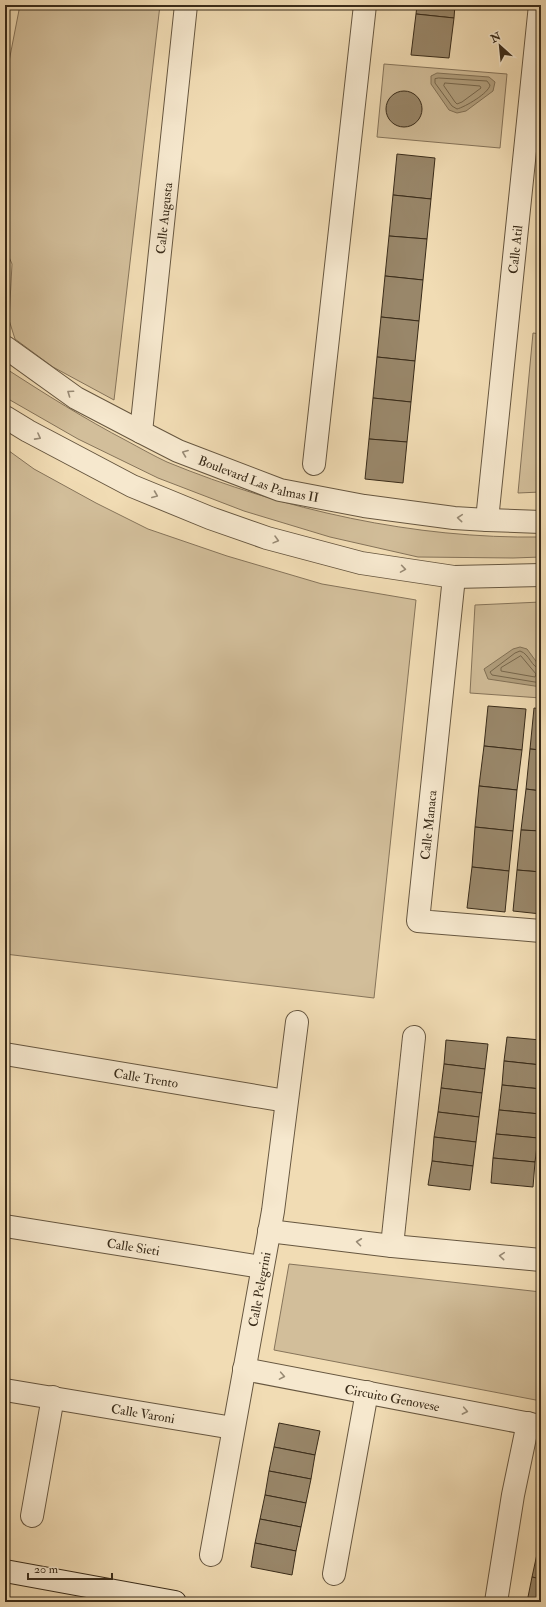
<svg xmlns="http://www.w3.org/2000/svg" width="546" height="1607" font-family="'IM FELL Double Pica',serif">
  <rect width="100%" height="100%" fill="#f1dcb4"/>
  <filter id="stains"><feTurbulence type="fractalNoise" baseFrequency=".005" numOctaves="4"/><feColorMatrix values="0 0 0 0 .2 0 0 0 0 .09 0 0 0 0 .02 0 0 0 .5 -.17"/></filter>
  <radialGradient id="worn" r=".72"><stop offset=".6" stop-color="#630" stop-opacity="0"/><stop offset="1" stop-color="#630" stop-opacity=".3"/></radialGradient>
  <g fill="#d2be9a" stroke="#86745a">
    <polygon points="20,5 160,5 114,400 53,367 15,339 9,320 12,264 5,248 5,82"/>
    <polygon points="384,64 507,74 500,148 377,137"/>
    <polygon points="533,333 541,334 541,492 518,493"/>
    <path d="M5,368c40,26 80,51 122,73 13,7 27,15 40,21 117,48 248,77 374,75v20l-28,1 -95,-1 -88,-20 -86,-26 -86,-33 -80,-39 -68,-39 -5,-3z"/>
    <polygon points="5,448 34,469 96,503 148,529 227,556 322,584 416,600 374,998 5,954"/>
    <polygon points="541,602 541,698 470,693 475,605"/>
    <polygon points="289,1264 541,1292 541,1401 274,1350"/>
  </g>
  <g fill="#b2a07f" stroke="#827156">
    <polygon points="437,73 489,77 495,82 493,91 466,111 457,113 449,110 431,84 431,76"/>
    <polygon points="520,647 527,649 541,668 541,687 488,679 484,669 513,649"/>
  </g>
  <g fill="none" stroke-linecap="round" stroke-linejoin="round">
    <g stroke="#76664c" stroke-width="1">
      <path d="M439,78l48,3 3,4c-1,8 -25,22 -33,24l-5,-3 -17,-23v-4z"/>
      <polygon points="445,83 480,86 481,88 462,102 457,104 455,102 444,86"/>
      <polygon points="521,656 536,674 535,677 501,671 501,668"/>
      <path d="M541,669c-10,-1 -11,-15 -21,-18l-5,2 -25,19 2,3 49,8"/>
    </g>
  </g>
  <g fill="#99876a" stroke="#392b19">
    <polygon points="417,5 455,5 454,18 416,14"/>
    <polygon points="416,14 454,18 449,58 411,55"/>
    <circle cx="404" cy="109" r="18"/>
    <polygon points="397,154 435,158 431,199 393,195"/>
    <polygon points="393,195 431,199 427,239 389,236"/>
    <polygon points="389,236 427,239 423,280 385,276"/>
    <polygon points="385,276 423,280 419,321 381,317"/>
    <polygon points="381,317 419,321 415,361 377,357"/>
    <polygon points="377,357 415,361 411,402 373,398"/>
    <polygon points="373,398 411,402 407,442 369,439"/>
    <polygon points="369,439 407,442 403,483 365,479"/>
    <polygon points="488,706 526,709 522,750 484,746"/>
    <polygon points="534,708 541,709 541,750 530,749"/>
    <polygon points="484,746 522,750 517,790 479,786"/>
    <polygon points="530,749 541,750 541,791 526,789"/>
    <polygon points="479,786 517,790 513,831 475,827"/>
    <polygon points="526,789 541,791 541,831 521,830"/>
    <polygon points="475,827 513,831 509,871 472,867"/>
    <polygon points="521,830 541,831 541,872 517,870"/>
    <polygon points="472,867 509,871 505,912 467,908"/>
    <polygon points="517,870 541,872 541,914 513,911"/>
    <polygon points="507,1037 541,1040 541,1065 504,1061"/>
    <polygon points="446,1040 488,1044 485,1069 444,1064"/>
    <polygon points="504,1061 541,1065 541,1089 502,1085"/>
    <polygon points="444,1064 485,1069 482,1093 441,1088"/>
    <polygon points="502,1085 541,1089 540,1114 499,1110"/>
    <polygon points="441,1088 482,1093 479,1117 438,1112"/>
    <polygon points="499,1110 540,1114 538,1138 496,1134"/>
    <polygon points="438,1112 479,1117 476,1142 434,1137"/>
    <polygon points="496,1134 538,1138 535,1162 493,1158"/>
    <polygon points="434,1137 476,1142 473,1166 432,1161"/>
    <polygon points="493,1158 535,1162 533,1187 491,1183"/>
    <polygon points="432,1161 473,1166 470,1190 428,1185"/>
    <polygon points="279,1423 320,1431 315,1455 274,1447"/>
    <polygon points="274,1447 315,1455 311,1479 269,1471"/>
    <polygon points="269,1471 311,1479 306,1503 265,1495"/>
    <polygon points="265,1495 306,1503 301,1527 260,1519"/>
    <polygon points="260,1519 301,1527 296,1551 255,1543"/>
    <polygon points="541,1533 541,1554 537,1554"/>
    <polygon points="255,1543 296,1551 292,1575 251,1567"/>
    <polygon points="537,1554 541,1554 541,1579 532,1577"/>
    <polygon points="532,1577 541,1579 541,1602 527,1602"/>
  </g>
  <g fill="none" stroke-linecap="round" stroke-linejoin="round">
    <g stroke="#675740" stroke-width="24">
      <g id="street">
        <path id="s1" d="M5,347l71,51 65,34 37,19 102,39 84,16 90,12 33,2 54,2"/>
        <polyline points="5,417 28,431 132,486 210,518 267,538 361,563 454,577 541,575"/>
        <path id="s2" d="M141,432l45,-427"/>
        <polyline points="314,464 365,5"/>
        <path id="s3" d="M487,520l53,-515"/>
        <polyline points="454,577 418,921 541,931"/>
        <path id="s4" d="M5,1054l281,47"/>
        <path id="s5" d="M5,1226l257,41"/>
        <polyline points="269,1231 392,1246 541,1260"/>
        <polyline points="392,1246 414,1037"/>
        <path id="s6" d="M244,1369l297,57"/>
        <path id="s7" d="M5,1390l228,38"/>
        <polyline points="32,1516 53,1397"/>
        <path id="s8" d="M211,1555l62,-344 24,-189"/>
        <polyline points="334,1574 367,1392"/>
        <polyline points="496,1602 513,1495 528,1423"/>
      </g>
    </g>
    <g stroke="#392b19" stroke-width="24">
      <polyline id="secondary" points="5,1571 175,1602"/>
    </g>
    <use href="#street" stroke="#f6e8ce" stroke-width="22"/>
    <use href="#secondary" stroke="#f6e8ce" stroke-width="22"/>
  </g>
  <defs><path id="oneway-chevron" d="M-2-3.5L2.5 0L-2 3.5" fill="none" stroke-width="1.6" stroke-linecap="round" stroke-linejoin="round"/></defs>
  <g stroke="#988a74">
    <use href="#oneway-chevron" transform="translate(70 393) rotate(-145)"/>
    <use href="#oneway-chevron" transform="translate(38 437) rotate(28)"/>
    <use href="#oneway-chevron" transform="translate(185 453) rotate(-159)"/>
    <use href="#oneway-chevron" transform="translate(155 495) rotate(22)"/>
    <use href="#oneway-chevron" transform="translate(460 518) rotate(-175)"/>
    <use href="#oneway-chevron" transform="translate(276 540) rotate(15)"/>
    <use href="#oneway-chevron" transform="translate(403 569) rotate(9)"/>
    <use href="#oneway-chevron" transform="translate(359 1242) rotate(-173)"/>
    <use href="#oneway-chevron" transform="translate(502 1256) rotate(-175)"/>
    <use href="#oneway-chevron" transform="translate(282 1376) rotate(10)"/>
    <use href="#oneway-chevron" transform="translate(465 1411) rotate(11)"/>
  </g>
  <g text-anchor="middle" stroke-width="3.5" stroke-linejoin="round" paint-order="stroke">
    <g font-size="13" fill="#392b19" stroke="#f6e8ce">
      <text dy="5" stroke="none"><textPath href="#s2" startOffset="215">Calle Augusta</textPath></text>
      <text dy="5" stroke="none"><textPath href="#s3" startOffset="272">Calle Atil</textPath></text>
      <text dy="5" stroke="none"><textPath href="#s1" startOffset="288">Boulevard Las Palmas II</textPath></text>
      <text transform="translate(428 825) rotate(-84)" y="5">Calle Manaca</text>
      <text dy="5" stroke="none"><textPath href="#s4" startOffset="143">Calle Trento</textPath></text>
      <text dy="5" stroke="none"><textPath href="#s5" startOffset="130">Calle Sieti</textPath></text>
      <text dy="5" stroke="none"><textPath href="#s8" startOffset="270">Calle Pelegrini</textPath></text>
      <text dy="5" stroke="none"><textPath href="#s6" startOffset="151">Circuito Genovese</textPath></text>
      <text dy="5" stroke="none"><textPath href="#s7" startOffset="140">Calle Varoni</textPath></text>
    </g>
  </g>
  <rect width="546" height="1607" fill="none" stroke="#f1dcb4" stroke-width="20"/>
  <rect x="6" y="6" width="534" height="1595" fill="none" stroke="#392b19" stroke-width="2"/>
  <rect x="10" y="10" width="526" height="1587" fill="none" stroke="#392b19"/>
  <g transform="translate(500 46) rotate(333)" stroke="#f6e8ce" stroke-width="3" paint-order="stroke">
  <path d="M0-3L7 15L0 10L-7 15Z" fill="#392b19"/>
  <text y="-6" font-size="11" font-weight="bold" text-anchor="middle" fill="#392b19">N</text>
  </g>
  <path d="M28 1573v6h84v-6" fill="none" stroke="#392b19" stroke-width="2"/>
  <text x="34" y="1573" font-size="12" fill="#392b19" stroke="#f6e8ce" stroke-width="3" paint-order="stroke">20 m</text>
  <rect width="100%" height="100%" filter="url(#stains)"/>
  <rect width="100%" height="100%" fill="url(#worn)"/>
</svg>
